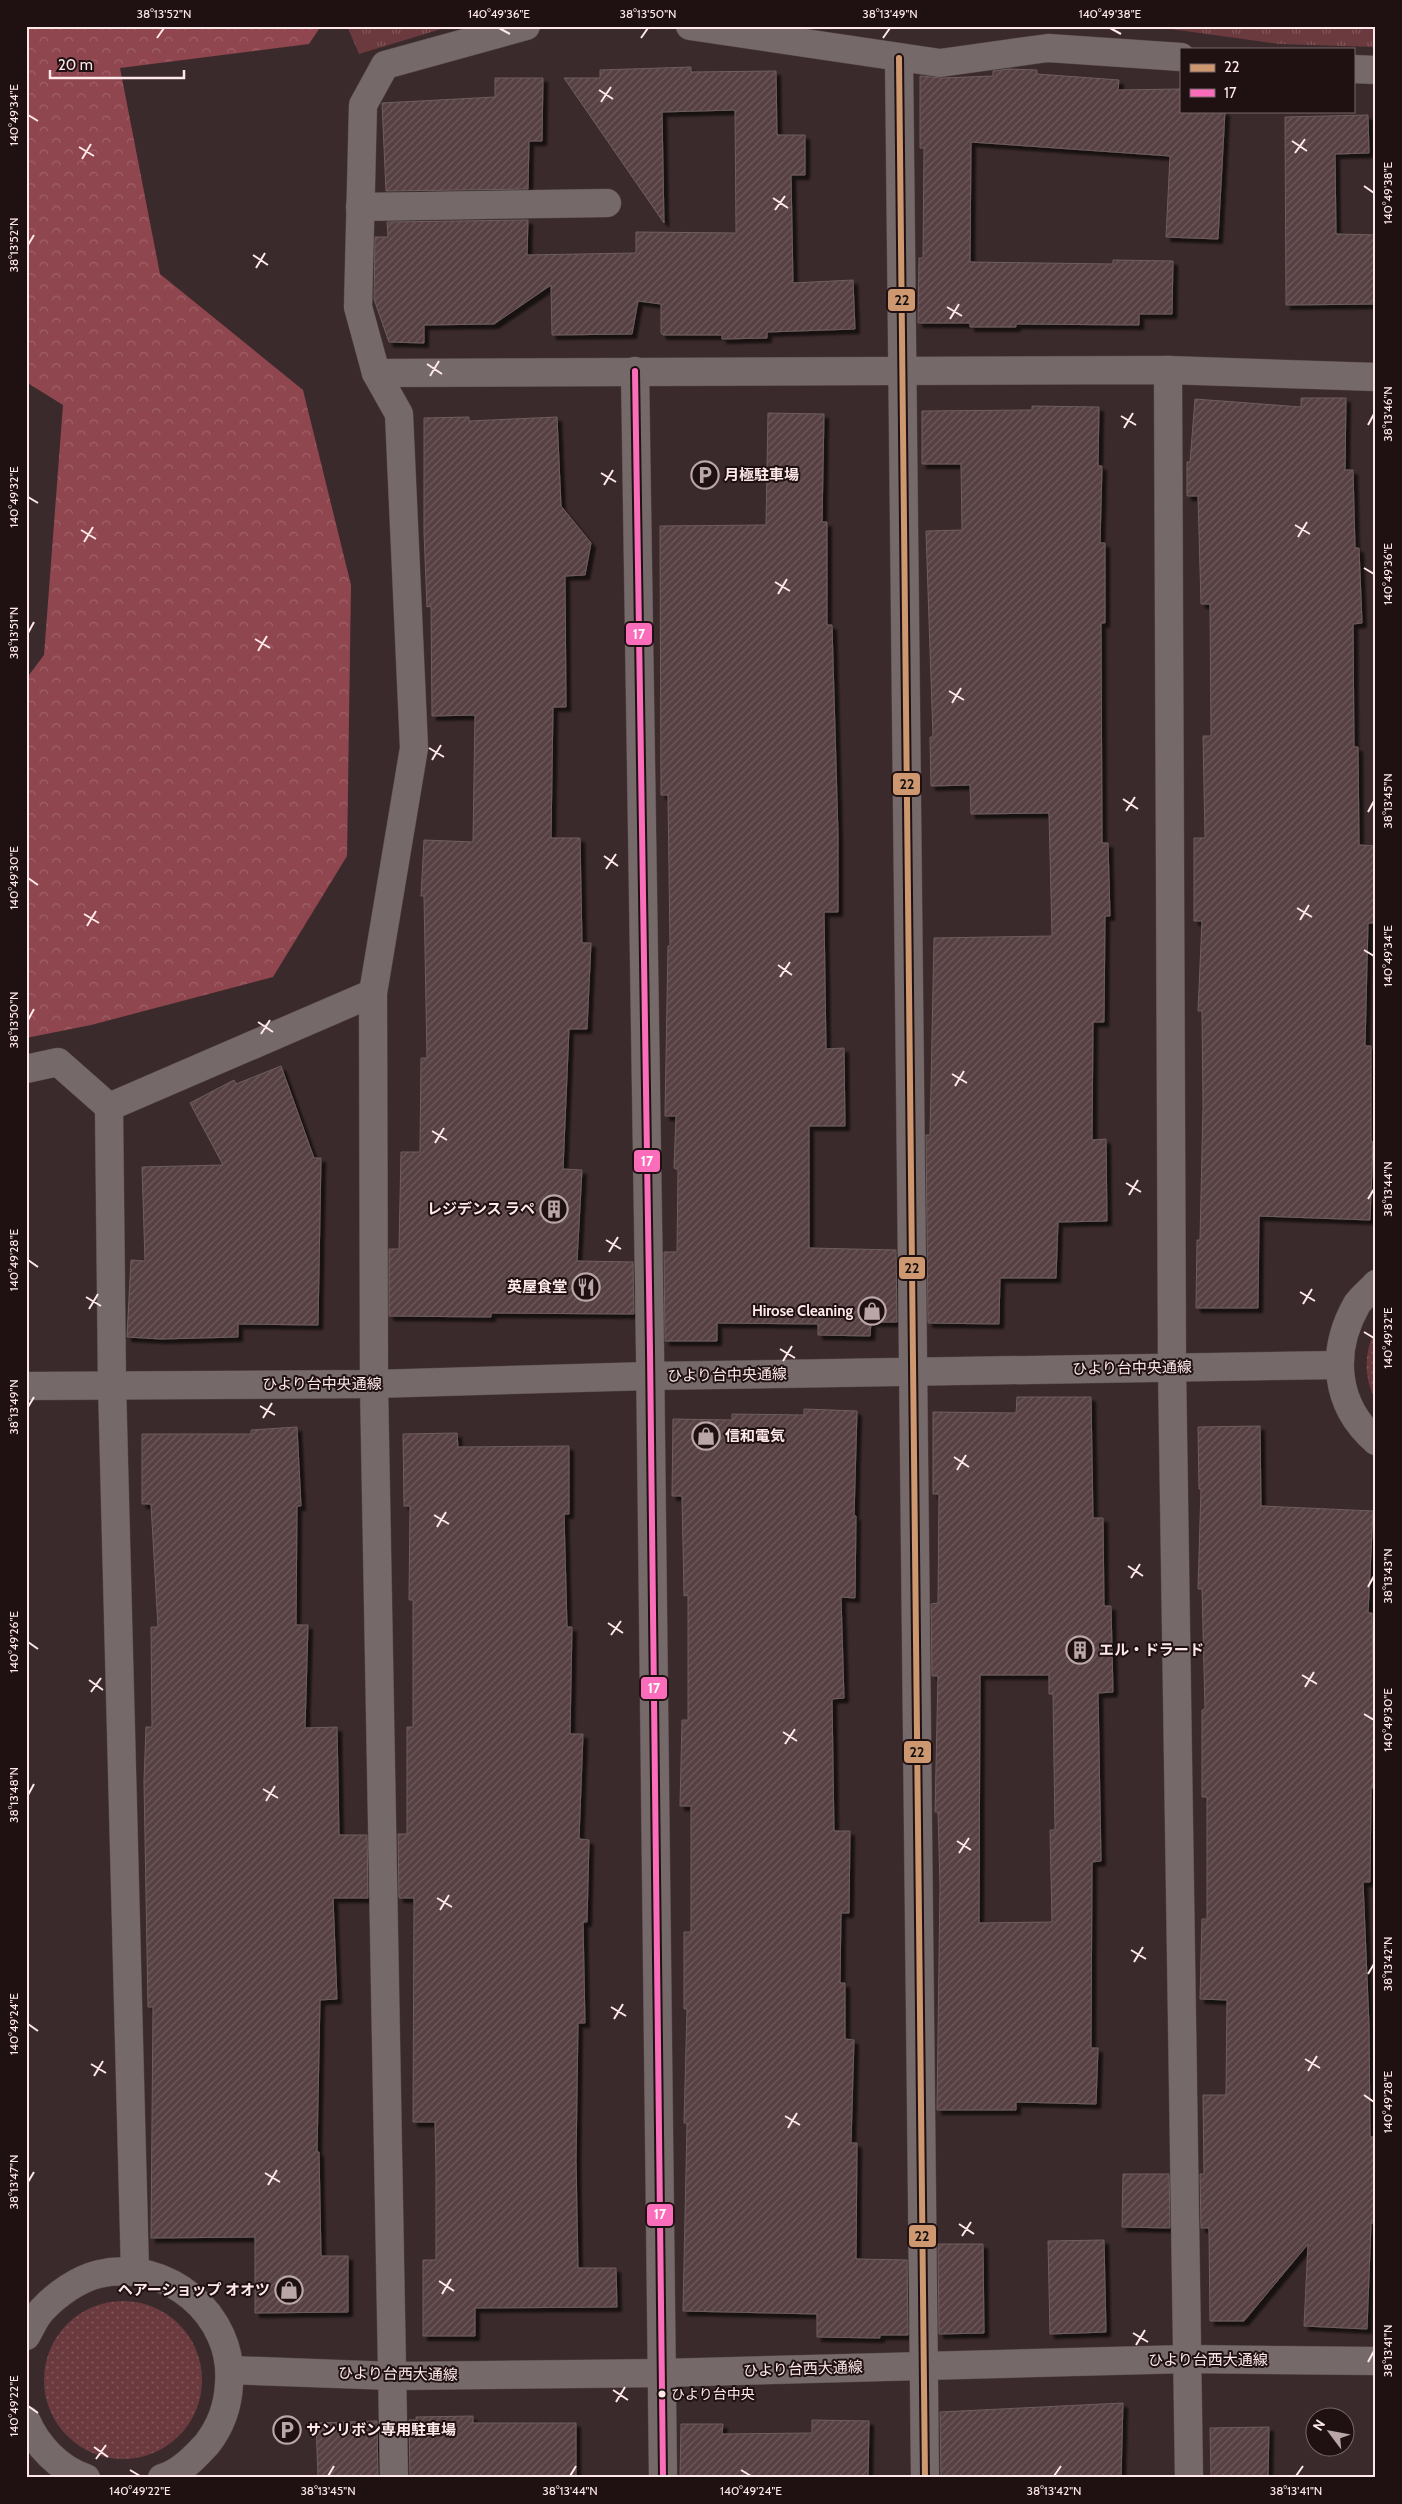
<svg xmlns="http://www.w3.org/2000/svg" width="1402" height="2504" font-family="Cabin,'Noto Sans JP',sans-serif">
  <defs>
    <pattern id="grass-tufts" width="24" height="20" patternUnits="userSpaceOnUse" patternTransform="scale(1.25)"><rect width="24" height="20" fill="#6b3a3e"/><path d="M3 7l-1-3M5 7V3M7 7l1-3M15 17l-1-3M17 17v-4M19 17l1-3" fill="none" stroke="#81565a"/></pattern>
    <pattern id="forest-crowns" width="20" height="18" patternUnits="userSpaceOnUse" patternTransform="scale(1.25)"><rect width="20" height="18" fill="#8f464e"/><path d="M2 6a3 3 0 1 1 6 0M12 15a3 3 0 1 1 6 0" fill="none" stroke="#a06168"/></pattern>
    <pattern id="garden-dots" width="8" height="8" patternUnits="userSpaceOnUse" patternTransform="scale(1.25)"><rect width="8" height="8" fill="#6b3a3e"/><path d="M2 2h.1M6 6h.1" fill="none" stroke="#81565a" stroke-width="1.8" stroke-linecap="round"/></pattern>
    <pattern id="building-hatch" width="6" height="6" patternUnits="userSpaceOnUse" patternTransform="scale(1.25)"><rect width="6" height="6" fill="#563f42"/><path d="M-1 1l2-2M0 6l6-6M5 7l2-2" fill="none" stroke="#6f5b5d"/></pattern>
    <filter id="shadow"><feDropShadow dx="4.5" dy="4.5" stdDeviation="1" flood-color="#0009"/></filter>
  </defs>
  <rect width="100%" height="100%" fill="#3b2a2b"/>
  <g fill="url(#grass-tufts)">
    <polygon points="347,26 451,26 359,54"/>
    <polygon points="1149,26 1376,26 1376,47 1280,44"/>
  </g>
  <polygon fill="url(#forest-crowns)" points="26,26 321,26 309,44 120,68 160,274 303,390 351,585 347,856 273,977 91,1025 26,1038 26,679 44,655 63,405 26,382"/>
  <g fill="url(#garden-dots)">
    <path d="M1376,1329v71c-13,-22 -12,-49 0,-71z"/>
    <circle cx="123" cy="2380" r="79"/>
  </g>
  <g fill="url(#building-hatch)" stroke="#6e5e5f" fill-rule="evenodd" filter="url(#shadow)">
    <polygon points="691,67 691,72 776,71 777,135 805,135 805,175 791,175 793,283 853,280 855,329 767,332 767,338 722,339 722,335 663,335 661,333 661,304 638,301 632,334 552,335 551,285 494,324 424,325 424,343 389,342 374,299 375,237 388,237 387,222 528,220 527,255 636,253 636,232 736,233 735,110 662,112 664,223 564,78 600,78 600,70"/>
    <polygon points="1009,69 1037,70 1037,74 1119,80 1118,90 1181,89 1181,111 1225,111 1218,239 1166,237 1170,156 971,142 970,262 1113,264 1113,260 1173,261 1172,314 1139,314 1139,325 1016,324 1016,327 970,327 970,323 918,323 919,258 923,258 924,148 920,148 920,76 942,78 993,76 993,71"/>
    <polygon points="495,78 543,78 542,141 529,141 528,189 386,191 382,103 495,97"/>
    <polygon points="1368,115 1369,153 1335,154 1336,234 1376,235 1376,304 1286,305 1285,117"/>
    <polygon points="1301,398 1346,398 1345,470 1353,470 1355,548 1359,548 1362,623 1353,624 1354,747 1358,747 1359,845 1376,846 1376,923 1368,923 1365,1046 1371,1046 1371,1141 1373,1142 1370,1220 1259,1216 1258,1308 1196,1308 1197,1240 1200,1240 1203,1106 1202,1011 1198,1011 1202,921 1194,921 1194,838 1205,838 1203,736 1211,736 1210,604 1201,604 1198,496 1187,496 1187,462 1190,462 1195,399 1301,407"/>
    <polygon points="1032,406 1099,407 1098,466 1102,466 1100,543 1105,543 1105,623 1101,623 1102,843 1108,843 1110,916 1105,916 1104,1022 1093,1022 1092,1140 1106,1139 1107,1221 1058,1222 1056,1278 1000,1278 999,1324 928,1323 926,1135 930,1135 934,938 1052,936 1049,813 971,814 970,785 931,786 930,737 933,737 926,531 962,530 961,464 922,464 922,411 1032,410"/>
    <polygon points="768,413 824,414 822,522 827,522 827,625 832,625 838,835 838,912 824,912 826,1049 844,1048 845,1126 809,1126 809,1248 896,1250 897,1322 871,1322 870,1336 818,1335 818,1324 717,1323 717,1341 665,1341 664,1252 677,1252 678,1170 674,1168 676,1116 665,1116 668,946 670,946 668,795 661,795 660,526 766,525"/>
    <polygon points="469,417 469,421 557,417 561,506 591,543 585,575 565,576 566,707 553,707 551,838 580,838 582,943 591,943 587,1029 569,1029 563,1169 582,1170 577,1261 633,1262 634,1314 491,1313 491,1317 389,1316 389,1249 399,1249 401,1152 420,1152 421,1058 427,1058 424,896 421,896 424,840 473,842 475,715 432,716 431,606 427,607 424,532 424,418"/>
    <polygon points="281,1066 314,1158 321,1158 318,1325 238,1324 238,1337 161,1339 127,1337 131,1260 145,1261 142,1167 223,1165 190,1103 234,1080 236,1084"/>
    <path d="M1017,1397h74l2,121h10l1,88h7l2,86 -15,1 3,168 -9,1 -1,186h7l-2,56 -80,-2v8h-79l3,-224 -2,-74h-3l3,-136h-6l-1,-72 7,-1 1,-109h-6v-82l83,1zM980,1675h69v19h4l2,136h-5l2,92 -73,1z"/>
    <polygon points="804,1409 857,1411 854,1516 856,1516 855,1598 841,1597 844,1698 832,1699 834,1831 850,1831 849,1913 841,1913 840,1983 845,1983 845,2039 854,2040 851,2143 857,2143 856,2259 907,2260 908,2335 880,2335 880,2338 817,2337 817,2314 683,2311 687,2123 684,2123 687,2009 684,2009 684,1932 691,1932 691,1806 680,1806 682,1720 688,1720 688,1595 684,1596 682,1496 672,1496 673,1419 732,1420 732,1414 804,1415"/>
    <polygon points="1260,1426 1261,1506 1373,1511 1368,1613 1372,1613 1375,1788 1371,1788 1370,1882 1363,1882 1369,2025 1370,2137 1376,2137 1376,2223 1371,2223 1367,2329 1304,2326 1308,2244 1244,2321 1210,2321 1209,2228 1201,2228 1200,2174 1204,2174 1203,2095 1226,2095 1227,2000 1200,1999 1202,1919 1207,1919 1207,1797 1202,1797 1202,1710 1205,1709 1202,1589 1198,1589 1201,1489 1199,1489 1198,1427"/>
    <polygon points="297,1427 301,1506 297,1506 296,1625 308,1625 305,1728 337,1727 339,1835 367,1835 368,1898 333,1898 337,1999 320,2000 317,2152 319,2152 321,2256 348,2256 348,2312 255,2313 255,2237 151,2238 153,2007 148,2007 144,1781 146,1727 152,1727 151,1627 158,1627 151,1504 142,1504 142,1434 251,1434 251,1430"/>
    <polygon points="457,1433 458,1447 569,1446 569,1514 564,1514 567,1627 572,1627 570,1734 583,1734 579,1839 589,1840 587,1922 583,1922 585,2023 578,2023 576,2160 578,2268 616,2268 617,2307 475,2308 475,2336 423,2336 423,2260 436,2260 436,2172 435,2122 413,2122 414,1898 399,1898 398,1834 407,1834 407,1727 413,1727 413,1600 409,1600 410,1506 404,1506 403,1434"/>
    <polygon points="1123,2174 1169,2174 1170,2228 1122,2227"/>
    <polygon points="1104,2240 1106,2332 1050,2334 1048,2241"/>
    <polygon points="938,2244 983,2244 984,2333 939,2334"/>
    <polygon points="1123,2403 1121,2478 941,2478 940,2412"/>
    <polygon points="473,2416 473,2423 576,2423 576,2478 410,2478 409,2420 416,2420 416,2417"/>
    <polygon points="812,2420 869,2421 868,2478 680,2478 681,2424 723,2424 722,2434 812,2433"/>
    <polygon points="377,2421 378,2478 318,2478 316,2423"/>
    <polygon points="1269,2427 1268,2478 1211,2478 1210,2428"/>
  </g>
  <g fill="none" stroke-linecap="round" stroke-linejoin="round">
    <g stroke="#554647" stroke-width="29">
      <g id="minor">
        <polyline points="690,26 940,63 1048,48 1181,57"/>
        <polyline points="899,58 925,2478"/>
        <polyline points="1353,69 1376,70"/>
        <polyline points="360,207 607,203"/>
        <polyline points="1168,370 1172,1367 1189,2478"/>
        <polyline points="635,371 650,1351 663,2478"/>
        <polyline points="376,373 1168,370 1376,377"/>
        <polyline points="26,1069 58,1062 109,1107 373,993"/>
        <polyline points="109,1107 112,1384 135,2272"/>
        <path d="M1376,1284c-6,7 -14,13 -19,20 -27,47 -23,101 19,137"/>
        <polyline points="26,1386 374,1384 650,1376 1338,1365"/>
        <path d="M26,2336c5,-8 9,-19 16,-26 15,-16 36,-31 57,-36 68,-16 136,41 130,110 -1,22 -8,42 -22,60 -12,13 -27,29 -45,34"/>
        <polyline points="230,2370 393,2376 662,2373 1187,2359 1376,2361"/>
        <path d="M26,2420c11,26 33,49 60,58"/>
        <polyline points="394,2478 374,1384 373,993 414,748 399,414 376,373 358,307 363,105 385,65 526,26"/>
      </g>
    </g>
    <use href="#minor" stroke="#76696a" stroke-width="28"/>
    <g stroke="#1f1112" stroke-width="10">
      <polyline id="bus-1" points="899,58 925,2478"/>
    </g>
    <g stroke="#1f1112" stroke-width="10">
      <polyline id="bus-2" points="635,371 650,1351 663,2478"/>
    </g>
    <use href="#bus-1" stroke="#cd976f" stroke-width="6"/>
    <use href="#bus-2" stroke="#fb6dba" stroke-width="6"/>
  </g>
  <path fill="none" stroke="#ffe8e9" stroke-width="2" d="M499,28l11,6M1110,28l11,6M157,38l7,-10M641,38l7,-10M883,38l7,-10M599,90l14,9M601,102l10,-15M28,115l10,6M1292,141l15,10M79,147l15,9M1295,153l10,-14M82,159l9,-15M1364,186l10,7M773,198l15,10M775,210l10,-14M28,245l6,-10M253,255l15,10M256,268l9,-15M947,307l15,9M950,319l9,-15M427,364l15,10M430,376l9,-15M1121,416l15,9M1368,425l6,-11M1124,428l9,-15M601,473l15,9M604,485l9,-15M28,497l10,6M1295,525l15,9M81,530l15,9M1298,537l9,-15M84,542l9,-15M1364,568l10,6M775,582l15,9M778,594l9,-15M28,633l6,-11M255,639l15,9M258,651l9,-15M949,691l15,9M952,703l9,-15M429,748l15,9M432,760l9,-15M1123,799l15,10M1126,811l9,-14M1368,812l6,-11M604,856l14,10M606,869l10,-15M28,878l10,7M1297,908l15,9M84,914l15,9M1300,920l9,-15M87,926l9,-15M1364,950l10,6M778,965l14,10M780,977l10,-15M28,1020l6,-11M258,1022l15,10M261,1034l9,-14M952,1074l15,9M955,1086l9,-15M432,1131l15,9M435,1143l9,-15M1126,1183l15,9M1129,1195l9,-15M1368,1199l6,-10M606,1240l15,9M609,1252l9,-15M28,1260l10,7M1300,1292l15,9M86,1297l15,9M1303,1304l9,-15M89,1309l9,-15M1364,1332l10,6M780,1349l15,9M783,1361l9,-15M260,1406l15,9M28,1407l6,-10M263,1418l9,-15M954,1457l15,10M957,1470l9,-15M434,1515l15,9M437,1527l9,-15M1128,1566l15,10M1131,1578l9,-14M1368,1587l6,-11M608,1623l15,10M611,1635l10,-14M28,1642l10,7M1302,1675l15,9M89,1680l14,10M1305,1687l9,-15M91,1692l10,-14M1364,1714l10,6M783,1732l14,9M785,1744l10,-15M263,1789l15,9M28,1795l6,-11M266,1801l9,-15M957,1841l14,9M959,1853l10,-15M437,1898l15,9M440,1910l9,-15M1131,1950l15,9M1134,1962l9,-15M1368,1974l6,-10M611,2007l15,9M614,2019l9,-15M28,2024l10,7M1305,2059l15,9M91,2064l15,9M1308,2071l9,-15M94,2076l9,-15M1364,2095l10,7M785,2116l15,9M788,2128l9,-15M265,2173l15,9M28,2182l6,-10M268,2185l9,-15M959,2224l15,10M962,2236l9,-14M439,2281l15,10M442,2294l9,-15M1133,2333l15,9M1136,2345l9,-15M1368,2362l6,-11M613,2390l15,10M616,2402l9,-15M28,2406l10,7M94,2447l14,10M96,2459l10,-14M130,2470l10,6M741,2470l10,6M328,2476l6,-10M570,2476l6,-10M1054,2476l7,-10M1296,2476l7,-10"/>
  <defs>
    <g id="parking-ring" transform="scale(1.4375)"><circle r="9.5" fill="#1f1112" stroke="#baa6a6" stroke-width="1.5"/><path d="M-3.5-5.5H1a3.5 3.5 0 0 1 0 7H-1V5.5H-3.5ZM-1-3.4V-.6H.8a1.4 1.4 0 0 0 0-2.8Z" fill="#baa6a6"/></g>
    <g id="building-ring" transform="scale(1.4375)"><circle r="9.5" fill="#1f1112" stroke="#baa6a6" stroke-width="1.5"/><path d="M-4-6H4V6H1V3H-1V6H-4ZM-2.5-4.3h1.7v1.8h-1.7ZM.8-4.3h1.7v1.8H.8ZM-2.5-1h1.7V.8h-1.7ZM.8-1h1.7V.8H.8Z" fill="#baa6a6"/></g>
    <g id="restaurant-ring" transform="scale(1.4375)"><circle r="9.5" fill="#1f1112" stroke="#baa6a6" stroke-width="1.5"/><path d="M-5-6h1v4h1v-4h1v4h1v-4h1v5L-1.5 .5V6h-2V.5L-5-1ZM5-6V6H3V1.5H1.5Q1.5-4 5-6Z" fill="#baa6a6"/></g>
    <g id="shop-ring" transform="scale(1.4375)"><circle r="9.5" fill="#1f1112" stroke="#baa6a6" stroke-width="1.5"/><path d="M-5-2.5h2.3a2.7 3.5 0 0 1 5.4 0H5L5.5 6h-11ZM-1.5-2.5h3a1.5 2.3 0 0 0-3 0Z" fill="#baa6a6"/></g>
  </defs>
  <g fill-rule="evenodd">
    <use href="#parking-ring" x="705" y="475"/>
    <use href="#building-ring" x="554" y="1209"/>
    <use href="#restaurant-ring" x="586" y="1287"/>
    <use href="#shop-ring" x="872" y="1311"/>
    <use href="#shop-ring" x="706" y="1436"/>
    <use href="#building-ring" x="1080" y="1650"/>
    <use href="#shop-ring" x="289" y="2290"/>
    <use href="#parking-ring" x="287" y="2430"/>
  </g>
  <circle fill="#ffe8e9" stroke="#1f1112" stroke-width="2" cx="662" cy="2394" r="4.5"/>
  <g text-anchor="middle" stroke-width="4" stroke-linejoin="round" paint-order="stroke">
    <g font-size="14" fill="#ffe8e9" stroke="#1f1112" text-anchor="start">
      <text x="671" y="2399">ひより台中央</text>
    </g>
    <g font-size="15" font-weight="bold" fill="#ffe8e9" stroke="#1f1112" text-anchor="start">
      <text x="724" y="480">月極駐車場</text>
      <text x="535" y="1214" text-anchor="end">レジデンス ラペ</text>
      <text x="567" y="1292" text-anchor="end">英屋食堂</text>
      <text x="853" y="1316" text-anchor="end">Hirose Cleaning</text>
      <text x="725" y="1441">信和電気</text>
      <text x="1099" y="1655">エル・ドラード</text>
      <text x="270" y="2295" text-anchor="end">ヘアーショップ オオツ</text>
      <text x="306" y="2435">サンリボン専用駐車場</text>
    </g>
    <g font-size="15" fill="#ffe8e9" stroke="#1f1112">
      <text transform="translate(1132 1368) rotate(-1)" y="5">ひより台中央通線</text>
      <text transform="translate(727 1375) rotate(-1)" y="5">ひより台中央通線</text>
      <text x="322" y="1389">ひより台中央通線</text>
      <text x="1208" y="2365">ひより台西大通線</text>
      <text transform="translate(803 2369) rotate(-2)" y="5">ひより台西大通線</text>
      <text transform="translate(398 2374) rotate(1)" y="5">ひより台西大通線</text>
    </g>
  </g>
  <g stroke="#1f1112" stroke-width="2">
    <rect x="887" y="288" width="29" height="24" rx="5" fill="#cd976f"/>
    <rect x="625" y="622" width="28" height="24" rx="5" fill="#fb6dba"/>
    <rect x="892" y="772" width="29" height="24" rx="5" fill="#cd976f"/>
    <rect x="633" y="1149" width="28" height="24" rx="5" fill="#fb6dba"/>
    <rect x="898" y="1256" width="28" height="24" rx="5" fill="#cd976f"/>
    <rect x="640" y="1676" width="28" height="24" rx="5" fill="#fb6dba"/>
    <rect x="903" y="1740" width="29" height="24" rx="5" fill="#cd976f"/>
    <rect x="646" y="2203" width="28" height="24" rx="5" fill="#fb6dba"/>
    <rect x="908" y="2224" width="29" height="24" rx="5" fill="#cd976f"/>
  </g>
  <g font-size="14" text-anchor="middle" font-weight="bold" fill="#fff">
    <text x="639" y="639">17</text>
    <text x="647" y="1166">17</text>
    <text x="654" y="1693">17</text>
    <text x="660" y="2219">17</text>
  </g>
  <g font-size="14" text-anchor="middle" font-weight="bold" fill="#111">
    <text x="902" y="305">22</text>
    <text x="907" y="789">22</text>
    <text x="912" y="1273">22</text>
    <text x="917" y="1757">22</text>
    <text x="922" y="2241">22</text>
  </g>
  <rect width="1402" height="2504" fill="none" stroke="#1f1112" stroke-width="55"/>
  <rect x="1180" y="48" width="175" height="65" fill="#1f1112" stroke="#796768"/>
  <rect x="1190" y="64" width="25" height="8" fill="#cd976f" stroke="#796768"/>
  <text x="1224" y="72" font-size="15" fill="#ffe8e9">22</text>
  <rect x="1190" y="89" width="25" height="8" fill="#fb6dba" stroke="#796768"/>
  <text x="1224" y="98" font-size="15" fill="#ffe8e9">17</text>
  <g transform="translate(1330 2432) rotate(302)"><circle r="24" fill="#1f1112" stroke="#796768"/>
  <path d="M0-4L9 19L0 12L-9 19Z" fill="#baa6a6"/>
  <text y="-8" font-size="14" font-weight="bold" text-anchor="middle" fill="#ffe8e9">N</text>
  </g>
  <path d="M50 70v8h134v-8" fill="none" stroke="#ffe8e9" stroke-width="2.5"/>
  <text x="58" y="70" font-size="15" fill="#ffe8e9" stroke="#1f1112" stroke-width="4" paint-order="stroke">20 m</text>
  <rect x="28" y="28" width="1346" height="2448" fill="none" stroke="#ffe8e9" stroke-width="2"/>
  <g font-size="12" text-anchor="middle" fill="#ffe8e9">
    <text x="164" y="18">38°13'52"N</text>
    <text x="499" y="18">140°49'36"E</text>
    <text x="648" y="18">38°13'50"N</text>
    <text x="890" y="18">38°13'49"N</text>
    <text x="1110" y="18">140°49'38"E</text>
    <text transform="translate(14 115) rotate(-90)" y="4">140°49'34"E</text>
    <text transform="translate(1388 193) rotate(-90)" y="4">140°49'38"E</text>
    <text transform="translate(14 245) rotate(-90)" y="4">38°13'52"N</text>
    <text transform="translate(1388 414) rotate(-90)" y="4">38°13'46"N</text>
    <text transform="translate(14 497) rotate(-90)" y="4">140°49'32"E</text>
    <text transform="translate(1388 574) rotate(-90)" y="4">140°49'36"E</text>
    <text transform="translate(14 633) rotate(-90)" y="4">38°13'51"N</text>
    <text transform="translate(1388 801) rotate(-90)" y="4">38°13'45"N</text>
    <text transform="translate(14 878) rotate(-90)" y="4">140°49'30"E</text>
    <text transform="translate(1388 956) rotate(-90)" y="4">140°49'34"E</text>
    <text transform="translate(14 1020) rotate(-90)" y="4">38°13'50"N</text>
    <text transform="translate(1388 1189) rotate(-90)" y="4">38°13'44"N</text>
    <text transform="translate(14 1260) rotate(-90)" y="4">140°49'28"E</text>
    <text transform="translate(1388 1338) rotate(-90)" y="4">140°49'32"E</text>
    <text transform="translate(14 1407) rotate(-90)" y="4">38°13'49"N</text>
    <text transform="translate(1388 1576) rotate(-90)" y="4">38°13'43"N</text>
    <text transform="translate(14 1642) rotate(-90)" y="4">140°49'26"E</text>
    <text transform="translate(1388 1720) rotate(-90)" y="4">140°49'30"E</text>
    <text transform="translate(14 1795) rotate(-90)" y="4">38°13'48"N</text>
    <text transform="translate(1388 1964) rotate(-90)" y="4">38°13'42"N</text>
    <text transform="translate(14 2024) rotate(-90)" y="4">140°49'24"E</text>
    <text transform="translate(1388 2102) rotate(-90)" y="4">140°49'28"E</text>
    <text transform="translate(14 2182) rotate(-90)" y="4">38°13'47"N</text>
    <text transform="translate(1388 2351) rotate(-90)" y="4">38°13'41"N</text>
    <text transform="translate(14 2406) rotate(-90)" y="4">140°49'22"E</text>
    <text x="140" y="2495">140°49'22"E</text>
    <text x="328" y="2495">38°13'45"N</text>
    <text x="570" y="2495">38°13'44"N</text>
    <text x="751" y="2495">140°49'24"E</text>
    <text x="1054" y="2495">38°13'42"N</text>
    <text x="1296" y="2495">38°13'41"N</text>
  </g>
</svg>
